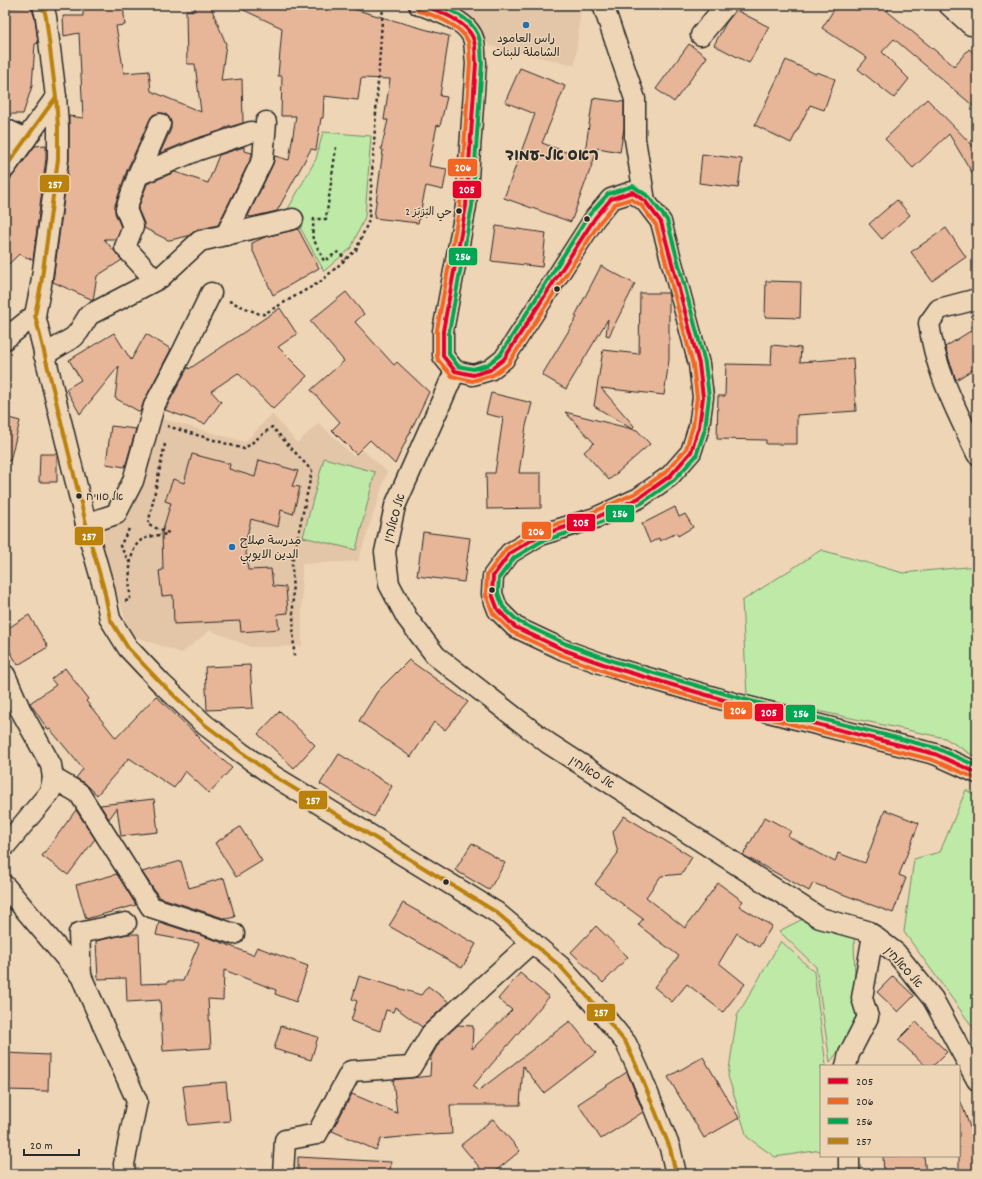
<svg xmlns="http://www.w3.org/2000/svg" width="982" height="1179" font-family="Dekko,'Playpen Sans Arabic','Playpen Sans Hebrew',sans-serif">
  <rect width="100%" height="100%" fill="#edd5b5"/>
  <filter id="ink" filterUnits="userSpaceOnUse"><feTurbulence type="fractalNoise" baseFrequency=".025" numOctaves="2"/><feDisplacementMap in="SourceGraphic" scale="8" xChannelSelector="R" yChannelSelector="G"/><feConvolveMatrix kernelMatrix="1 2 1 2 8 2 1 2 1" color-interpolation-filters="sRGB"/></filter>
  <g filter="url(#ink)">
    <g fill="#e3c5a7">
      <polygon points="456,5 581,5 575,65 490,46"/>
      <polygon points="272,414 297,443 319,423 353,456 363,450 387,472 358,561 302,564 302,646 251,647 210,630 182,653 131,635 96,533 122,515 155,417 245,442"/>
    </g>
    <g fill="#bee9a6" stroke="#748a68">
      <polygon points="323,132 371,136 365,217 351,248 324,271 298,224 283,218 316,159"/>
      <polygon points="324,458 375,472 356,550 303,537"/>
      <polygon points="821,550 903,573 977,566 977,758 945,738 747,696 742,601"/>
      <polygon points="966,790 977,796 977,1033 904,932 914,859 940,852"/>
      <polygon points="803,919 854,937 856,1029 830,1062 816,967 779,931"/>
      <polygon points="781,941 814,972 826,1066 821,1066 821,1150 775,1157 747,1137 728,1076 737,1016"/>
    </g>
    <g fill="#e7b598" stroke="#2b2b2b">
      <polygon points="83,5 123,5 125,25 116,26 124,73 149,71 151,91 201,112 195,64 187,64 186,10 195,11 195,5 210,5 226,44 221,81 242,79 243,123 229,127 230,125 220,131 194,139 160,153 171,129 171,122 169,117 164,113 159,113 153,115 150,119 127,170 115,205 115,213 121,227 116,239 104,239 122,260 97,276 93,300 53,282 69,160 69,116 83,118 79,33 64,36 63,16 83,16"/>
      <polygon points="233,5 339,5 449,36 440,96 447,97 440,126 437,125 429,166 447,169 443,190 426,186 418,223 374,218 383,150 381,149 388,120 384,120 390,79 361,78 358,100 324,96 323,118 321,118 316,150 311,149 277,211 251,217 248,216 273,164 275,156 289,160 296,116 281,116 282,76 278,76 282,28"/>
      <polygon points="837,5 892,5 887,11 954,66 969,49 977,56 977,109 894,39 882,52 909,79 894,98 858,69 867,58 822,28"/>
      <polygon points="31,6 35,19 38,43 35,44 32,86 23,114 5,114 5,8"/>
      <polygon points="736,10 769,27 749,63 714,45 726,23"/>
      <polygon points="689,44 707,57 674,102 656,89"/>
      <polygon points="786,60 816,74 817,72 835,79 824,110 810,105 791,143 755,125"/>
      <polygon points="520,68 565,86 542,143 584,159 593,98 624,102 624,128 620,152 598,148 571,222 504,198 535,114 505,102"/>
      <polygon points="927,99 977,150 977,181 949,134 913,168 885,139"/>
      <polygon points="46,145 46,158 33,260 19,254 5,268 5,186 35,146"/>
      <polygon points="244,147 244,151 252,153 252,156 218,225 197,230 188,236 170,240 168,240 144,228 144,223 138,209 147,184 175,172 208,183 219,155"/>
      <polygon points="702,154 742,159 738,188 699,183"/>
      <polygon points="897,200 910,215 882,239 869,224"/>
      <polygon points="496,226 546,233 542,267 491,261"/>
      <polygon points="946,228 966,257 932,281 911,252"/>
      <polygon points="298,229 319,268 273,295 252,249 252,243 265,237"/>
      <polygon points="601,266 635,284 609,336 606,335 608,319 566,389 542,375 577,317 575,316"/>
      <polygon points="766,281 801,282 800,318 765,317"/>
      <polygon points="346,292 364,314 355,322 394,365 397,362 429,392 395,464 370,440 356,454 332,430 340,422 311,390 344,361 310,321"/>
      <polygon points="640,293 668,293 669,298 669,360 664,395 601,388 634,426 632,429 637,430 650,444 609,480 584,452 594,443 565,412 632,429 594,406 603,350 639,354"/>
      <polygon points="280,308 297,334 278,347 307,376 273,409 238,373 211,391 221,402 205,424 165,410 188,367 189,369"/>
      <polygon points="977,327 977,367 956,380 945,347"/>
      <polygon points="114,333 131,360 146,334 171,349 144,401 140,412 115,398 119,366 80,414 66,389 81,380 69,360"/>
      <polygon points="772,345 801,348 800,362 853,358 856,411 797,415 797,444 766,444 766,440 717,439 718,396 725,396 726,364 771,365"/>
      <polygon points="491,393 532,403 526,426 519,473 541,473 541,508 487,509 486,473 495,473 503,418 486,414"/>
      <polygon points="5,417 20,421 10,461 5,460"/>
      <polygon points="111,426 136,429 125,467 106,464"/>
      <polygon points="40,454 57,454 57,482 39,482"/>
      <polygon points="192,454 230,464 229,469 255,477 259,460 298,471 292,486 300,487 293,514 281,510 278,527 251,519 245,544 248,570 271,569 273,586 286,587 288,613 277,614 279,629 241,632 240,621 174,624 173,595 162,596 159,571 163,570 162,532 171,503 165,501 173,479 184,483"/>
      <polygon points="675,507 679,517 685,514 693,527 678,536 677,533 660,541 659,538 650,543 642,524"/>
      <polygon points="423,532 470,538 464,582 417,576"/>
      <polygon points="29,615 48,647 18,665 5,643 5,630"/>
      <polygon points="409,660 468,702 445,730 434,722 411,757 359,721 377,692"/>
      <polygon points="250,665 253,708 207,710 205,667"/>
      <polygon points="65,668 88,699 86,701 116,738 156,696 200,738 199,739 232,768 209,793 185,771 174,788 129,758 97,795 85,783 76,778 83,769 50,729 48,730 30,703 56,685 51,679"/>
      <polygon points="280,711 315,745 294,768 258,734"/>
      <polygon points="339,754 392,786 374,817 320,784"/>
      <polygon points="154,799 158,832 121,836 117,808 109,819 100,805"/>
      <polygon points="76,810 95,839 68,875 42,856"/>
      <polygon points="885,810 919,823 899,875 906,878 893,913 813,883 809,891 743,855 765,817 791,831 788,836 835,862 838,853 865,863"/>
      <polygon points="624,816 692,857 682,874 661,876 646,897 685,928 718,883 743,901 739,906 772,926 759,947 737,933 719,963 745,984 723,1012 687,984 672,1002 654,987 679,956 638,925 643,919 595,884 618,853 613,832"/>
      <polygon points="240,827 262,861 236,877 215,843"/>
      <polygon points="472,843 505,863 489,890 455,870"/>
      <polygon points="181,861 189,888 224,878 235,917 226,919 159,897 142,872"/>
      <polygon points="117,874 136,905 86,919 76,885"/>
      <polygon points="403,903 476,944 462,968 389,926"/>
      <polygon points="159,922 215,940 253,955 257,947 308,966 296,1002 275,994 276,990 224,970 223,1000 208,999 211,1048 163,1051 160,1000 127,1002 126,978 98,979 96,941 128,934 139,934 141,984 168,983 168,981 183,981 199,943 156,935"/>
      <polygon points="596,926 628,957 603,983 571,952"/>
      <polygon points="520,973 549,997 473,1086 478,1091 570,1021 596,1053 544,1093 523,1066 520,1105 450,1105 452,1134 432,1135 432,1134 381,1139 376,1150 332,1131 352,1094 397,1113 393,1080 430,1076 431,1057 440,1041 458,1025 473,1026 472,1049 512,1010 498,999"/>
      <polygon points="359,976 421,995 428,986 449,1002 422,1027 395,1007 393,1012 386,1010 380,1031 351,1021 357,1001 352,999"/>
      <polygon points="893,976 914,996 898,1012 877,992"/>
      <polygon points="916,1022 947,1052 933,1066 926,1066 898,1040"/>
      <polygon points="281,1026 318,1037 311,1060 274,1049"/>
      <polygon points="5,1053 49,1055 48,1091 5,1090"/>
      <polygon points="703,1057 739,1118 704,1138 668,1077"/>
      <polygon points="627,1072 643,1112 601,1139 578,1104"/>
      <polygon points="226,1082 230,1121 188,1125 183,1086"/>
      <polygon points="959,1102 961,1102 977,1147 977,1174 959,1174"/>
      <polygon points="493,1119 520,1151 492,1174 485,1174 461,1145"/>
      <polygon points="883,1156 924,1156 926,1174 884,1174"/>
      <polygon points="298,1157 391,1162 390,1174 298,1174"/>
    </g>
    <g fill="none" stroke-linecap="round" stroke-linejoin="round">
      <g stroke="#2b2b2b" stroke-width="23">
        <g id="minor">
          <polyline points="43,5 46,17 56,97 58,127 58,159 41,285 35,315 90,540 104,589 110,619 128,648 161,683 204,724 240,752 272,775 496,912 560,966 594,1004 626,1043 641,1076 670,1148 676,1174"/>
          <path d="M419,5l5,1c17,7 45,15 50,35 1,7 1,15 2,22l-10,143 -23,125v25l12,15 18,4 17,-5 14,-11 91,-141 16,-19 21,-7 13,9 16,21 38,142 4,33 -4,30 -8,25 -21,24 -31,22 -44,20 -55,17 -30,18 -17,23 -1,18 6,16 17,17 49,23 50,18 127,37 194,49 42,19"/>
          <polyline points="603,5 635,99 635,139 645,201"/>
          <polyline points="949,5 971,25"/>
          <polyline points="701,35 726,5"/>
          <polyline points="160,124 138,175 198,150 251,132"/>
          <polyline points="5,129 26,139"/>
          <polyline points="5,168 56,97"/>
          <polyline points="138,175 126,209 133,227 125,247 155,280"/>
          <polyline points="226,235 263,159 266,122"/>
          <path d="M977,299l-38,10 -10,14c6,48 28,88 48,131"/>
          <polyline points="5,339 35,315"/>
          <polyline points="44,355 74,337 79,331 89,315 160,278 200,241 293,219"/>
          <polyline points="455,371 395,506 385,552 389,584 407,618 436,656 548,743 820,918 867,931 896,953 933,999 977,1080"/>
          <polyline points="86,524 116,514 133,481 154,406 182,353 211,293"/>
          <polyline points="5,675 20,709 51,765 53,778 50,792 5,846"/>
          <polyline points="53,778 79,793 151,907 234,934"/>
          <polyline points="5,886 81,976 137,1101 124,1164 125,1174"/>
          <polyline points="81,976 79,933 126,923"/>
          <polyline points="846,1066 849,1054 868,1017 862,998 873,935"/>
          <polyline points="849,1156 849,1174"/>
          <polyline points="283,1174 285,1140 317,1134 351,1071 411,1067 431,1034 532,942"/>
        </g>
      </g>
      <g stroke="#2b2b2b" stroke-width="2.5" stroke-dasharray="3 3" stroke-linecap="butt">
        <polyline points="336,147 326,219 314,219 312,236 324,261 338,252 346,259"/>
        <polyline points="229,301 262,315 320,282 356,250 369,220 383,5"/>
        <polyline points="167,426 244,449 272,427 312,471 292,563 294,657"/>
        <polyline points="165,444 148,525 169,533"/>
        <polyline points="129,529 120,546 130,563"/>
        <path d="M125,601l5,-1c0,-17 -4,-52 13,-61 7,-3 17,-4 25,-5"/>
      </g>
      <use href="#minor" stroke="#edd5b5" stroke-width="20"/>
      <g stroke="#edd5b5" stroke-width="7">
        <path id="bus-1" d="M419,5c18,4 50,17 55,36 2,7 1,15 2,22l-10,143 -23,125v25l12,15 18,4 17,-5 14,-11 91,-141 16,-19 21,-7 13,9 16,21 38,142 4,33 -4,30 -8,25 -21,24 -31,22 -44,20 -55,17 -30,18 -17,23 -1,18 6,16 17,17 49,23 50,18 127,37 194,49 42,19"/>
      </g>
      <g stroke="#edd5b5" stroke-width="7">
        <path id="bus-2" d="M418,11c15,3 44,15 50,30 2,7 1,15 2,22l-10,142 -23,125v26l1,4 14,16 20,5 21,-6 15,-11 92,-142 15,-18 16,-5 10,6 15,20 37,140 4,32 -4,29 -7,23 -20,23 -30,21 -43,19 -55,18 -32,19 -19,26 -1,20 7,18 19,19 49,23 51,19 128,37 193,49 42,18"/>
      </g>
      <g stroke="#edd5b5" stroke-width="7">
        <path id="bus-3" d="M438,5c17,7 38,16 42,36 2,7 1,15 2,22l-10,143 -23,126v22l9,12 15,3 14,-4 13,-10 90,-141 18,-20 25,-8 16,11 18,23 38,143 4,34 -4,32 -9,27 -22,24 -32,23 -45,21 -55,17 -28,17 -15,20 -1,15 5,14 16,15 47,22 50,18 127,37 193,49 41,18"/>
      </g>
      <g stroke="#edd5b5" stroke-width="7">
        <g id="bus-4">
          <polyline points="43,5 46,17 56,97 58,127 58,159 41,285 35,315 90,540 104,589 110,619 128,648 161,683 204,724 272,775 496,912 560,966 594,1004 626,1043 641,1076 670,1148 676,1174"/>
          <polyline points="5,168 56,97"/>
        </g>
      </g>
      <use href="#bus-1" stroke="#e4002b" stroke-width="4"/>
      <use href="#bus-2" stroke="#f26522" stroke-width="4"/>
      <use href="#bus-3" stroke="#00a651" stroke-width="4"/>
      <use href="#bus-4" stroke="#ba810d" stroke-width="4"/>
    </g>
  </g>
  <g fill="#1f6fb2" stroke="#edd5b5" stroke-width="1.5">
    <circle cx="526" cy="25" r="4"/>
    <circle cx="232" cy="547" r="4"/>
  </g>
  <g fill="#2b2b2b" stroke="#edd5b5" stroke-width="1.5">
    <circle cx="459" cy="211" r="3.5"/>
    <circle cx="587" cy="219" r="3.5"/>
    <circle cx="557" cy="289" r="3.5"/>
    <circle cx="79" cy="496" r="3.5"/>
    <circle cx="492" cy="590" r="3.5"/>
    <circle cx="446" cy="882" r="3.5"/>
  </g>
  <g text-anchor="middle" stroke-width="3" stroke-linejoin="round" paint-order="stroke">
    <g font-size="11" fill="#2b2b2b" stroke="#edd5b5" text-anchor="end">
      <text x="452" y="215">حي البَزبَز 2</text>
      <text x="86" y="500" text-anchor="start">אל סוויח</text>
    </g>
    <g font-size="12" fill="#2b2b2b" stroke="#edd5b5">
      <text x="526" y="42">راس العامود<tspan x="526" dy="14">الشاملة للبنات</tspan></text>
      <text x="240" y="544" text-anchor="start">مدرسة صلاح<tspan x="240" dy="14">الدين الايوبي</tspan></text>
    </g>
    <g font-size="12" fill="#2b2b2b" stroke="#edd5b5">
      <text transform="translate(394 518) rotate(-74)" y="4">אל סאלחין</text>
      <text transform="translate(592 772) rotate(32)" y="4">אל סאלחין</text>
      <text transform="translate(904 967) rotate(48)" y="4">אל סאלחין</text>
    </g>
    <g font-size="16" font-weight="bold" fill="#2b2b2b" stroke="#edd5b5">
      <text x="552" y="160">ראס אל-עמוד</text>
    </g>
  </g>
  <g stroke="#edd5b5" stroke-width="1.5">
    <rect x="447" y="158" width="31" height="19" rx="4" fill="#f26522"/>
    <rect x="39" y="174" width="31" height="19" rx="4" fill="#ba810d"/>
    <rect x="452" y="180" width="30" height="19" rx="4" fill="#e4002b"/>
    <rect x="448" y="247" width="30" height="19" rx="4" fill="#00a651"/>
    <rect x="605" y="504" width="30" height="19" rx="4" fill="#00a651"/>
    <rect x="566" y="513" width="30" height="19" rx="4" fill="#e4002b"/>
    <rect x="521" y="521" width="31" height="19" rx="4" fill="#f26522"/>
    <rect x="74" y="526" width="30" height="20" rx="4" fill="#ba810d"/>
    <rect x="723" y="701" width="30" height="19" rx="4" fill="#f26522"/>
    <rect x="754" y="703" width="30" height="19" rx="4" fill="#e4002b"/>
    <rect x="785" y="704" width="31" height="19" rx="4" fill="#00a651"/>
    <rect x="298" y="790" width="30" height="20" rx="4" fill="#ba810d"/>
    <rect x="586" y="1003" width="30" height="19" rx="4" fill="#ba810d"/>
  </g>
  <g font-size="11" text-anchor="middle" font-weight="bold" fill="#fff">
    <text x="463" y="171">206</text>
    <text x="55" y="188">257</text>
    <text x="467" y="193">205</text>
    <text x="463" y="260">256</text>
    <text x="620" y="517">256</text>
    <text x="581" y="526">205</text>
    <text x="536" y="535">206</text>
    <text x="89" y="540">257</text>
    <text x="738" y="714">206</text>
    <text x="769" y="716">205</text>
    <text x="801" y="717">256</text>
    <text x="313" y="804">257</text>
    <text x="601" y="1016">257</text>
  </g>
  <rect width="982" height="1179" fill="none" stroke="#edd5b5" stroke-width="20"/>
  <rect x="10" y="10" width="962" height="1159" fill="none" stroke="#2b2b2b" stroke-width="1.5" filter="url(#ink)"/>
  <rect x="820" y="1065" width="140" height="92" fill="#edd5b5" stroke="#9f917e"/>
  <rect x="828" y="1078" width="20" height="6" fill="#e4002b" stroke="#9f917e"/>
  <text x="856" y="1085" font-size="12" fill="#2b2b2b">205</text>
  <rect x="828" y="1098" width="20" height="6" fill="#f26522" stroke="#9f917e"/>
  <text x="856" y="1105" font-size="12" fill="#2b2b2b">206</text>
  <rect x="828" y="1118" width="20" height="6" fill="#00a651" stroke="#9f917e"/>
  <text x="856" y="1125" font-size="12" fill="#2b2b2b">256</text>
  <rect x="828" y="1138" width="20" height="6" fill="#ba810d" stroke="#9f917e"/>
  <text x="856" y="1145" font-size="12" fill="#2b2b2b">257</text>
  <path d="M24 1149v6h55v-6" fill="none" stroke="#2b2b2b" stroke-width="2"/>
  <text x="30" y="1149" font-size="12" fill="#2b2b2b" stroke="#edd5b5" stroke-width="3" paint-order="stroke">20 m</text>
</svg>
